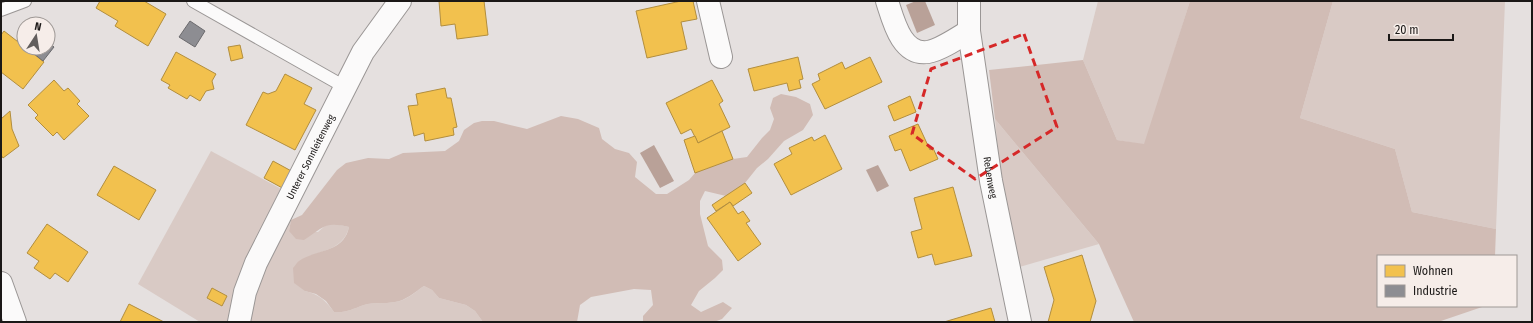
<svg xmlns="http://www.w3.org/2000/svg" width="1533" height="323" font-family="'Fira Sans Condensed',sans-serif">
  <rect width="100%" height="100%" fill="#e5e0df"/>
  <g fill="#d9cac5">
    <polygon points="1098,1 1190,1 1145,145 1117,140 1083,60"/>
    <polygon points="1333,1 1505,1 1496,229 1412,212 1395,149 1300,118"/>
    <polygon points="995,119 1099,244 1009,270"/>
    <polygon points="211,151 285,191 232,322 200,322 138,284"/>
    <path d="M291,220l-2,11 29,1 8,-7 10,-1 13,3c-4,17 -18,22 -33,27l-11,37c15,4 20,9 29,21 13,1 18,-3 30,-7 10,-3 20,-1 31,-3 11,-1 20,-10 29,-16l8,4 7,8 27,7 9,6 8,11h-239l38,-99z"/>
  </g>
  <g fill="#d1bcb5">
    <polygon points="1190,1 1333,1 1300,118 1395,149 1412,212 1496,229 1495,256 1378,256 1378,306 1485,306 1438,322 1134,322 1099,244 995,119 989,70 1083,60 1117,140 1144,144"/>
    <path d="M781,94l15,3 14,7 3,11 -10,15 -19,11 -16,18 -11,9 -12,15 -19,13 -21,-5 -5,10v13l8,32 14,14 1,10 -8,8 -16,13 -8,14 10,7 22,-10 9,6 -10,11 -8,3h-71v-6l10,-11 -2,-15 -17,-1 -43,8 -11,8 -3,17h-94l-8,-11 -9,-6 -27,-7 -7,-8 -8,-4c-9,6 -19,15 -29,16 -11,2 -21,0 -31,3 -12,4 -17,8 -30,7l-8,-11 -10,-7 -11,-3 -11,-8 -1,-15c2,-2 4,-6 6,-7 17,-12 45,-8 50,-34 -25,-6 -26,1 -45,13l-8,-1 -7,-8 2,-11 11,-5 35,-45 9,-7 22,-5 21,1 14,-6 42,-2 14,-10 5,-11 10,-7 8,-2h12l33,8 34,-13 17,3 21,9 3,11 13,10 14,4 8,9 -2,15 21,17h11l22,-14 6,-7 38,-14 14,-2 15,-19 8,-8 4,-11 -4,-11 3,-10z"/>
  </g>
  <g fill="#b9a198">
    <polygon points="916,1 925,1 935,25 917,33 906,5"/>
    <polygon points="654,145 674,181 660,188 640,153"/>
    <polygon points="878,165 889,186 877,192 866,170"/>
  </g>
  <g fill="#f2c14e" stroke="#b28e3e">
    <polygon points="100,1 144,1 166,14 148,46 115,26 118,21 96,8"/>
    <polygon points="439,1 484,1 488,35 457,39 455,24 441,26"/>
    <polygon points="681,1 693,1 697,19 681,22 687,49 647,58 636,11"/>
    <polygon points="4,31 44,62 23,89 1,72 1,35"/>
    <polygon points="240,45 243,58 231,61 228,47"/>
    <polygon points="176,52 216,74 212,81 214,89 206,91 200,101 190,95 187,99 168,88 170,85 161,80"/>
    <polygon points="798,57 803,79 799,80 801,88 789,91 787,83 754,91 748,69"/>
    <polygon points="870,57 882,82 825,109 812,84 820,80 818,74 842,62 845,69"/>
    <polygon points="285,74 312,88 304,104 316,110 295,150 246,125 263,92 268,94 276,91"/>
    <polygon points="54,80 64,91 68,88 80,101 77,104 89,116 64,140 57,132 53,136 35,118 38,115 28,105"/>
    <polygon points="712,80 723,101 719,104 730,127 698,143 691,129 681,134 666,103"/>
    <polygon points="445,88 447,98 451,98 457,127 453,128 454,135 425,141 424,133 414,136 408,106 418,105 416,94"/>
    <polygon points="910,96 916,112 894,121 888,106"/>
    <polygon points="10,111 12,129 19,146 3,158 1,155 1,119"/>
    <polygon points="918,124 930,150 933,148 938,159 910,171 901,149 895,151 889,136"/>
    <polygon points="722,131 733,159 695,173 684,140 695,136 698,143"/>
    <polygon points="825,135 842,169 791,195 774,164 792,154 789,148 812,137 814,141"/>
    <polygon points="273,161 295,173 286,190 264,178"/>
    <polygon points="114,166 156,190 139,220 97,195"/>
    <polygon points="745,183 752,193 733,206 730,202 716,211 712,205"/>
    <polygon points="953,187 972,256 935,265 932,254 918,258 911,232 922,229 914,198"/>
    <polygon points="730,202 738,214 743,211 750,221 746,223 761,244 738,261 707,218"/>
    <polygon points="47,224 88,252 68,282 55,273 50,279 34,268 39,261 27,253"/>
    <polygon points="1082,255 1096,301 1090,322 1048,322 1054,300 1044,267"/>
    <polygon points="212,288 227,296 222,306 207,298"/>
    <polygon points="129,304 164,322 120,322"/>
    <polygon points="991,308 995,322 944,322"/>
  </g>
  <g fill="#8d8d92" stroke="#6b6a6d">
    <polygon points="190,21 205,31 195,47 179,37"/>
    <polygon points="48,42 54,47 43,61 27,48 48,48"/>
  </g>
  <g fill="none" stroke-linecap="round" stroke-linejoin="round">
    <g stroke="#9a9695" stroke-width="14">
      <g id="lane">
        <polyline points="193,1 345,87"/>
        <polyline points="1,10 25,1"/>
      </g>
    </g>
    <g stroke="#9a9695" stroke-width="24">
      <g id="street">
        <polyline points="708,1 721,57"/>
        <path d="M887,1c6,18 14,55 41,51 12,-2 30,-14 41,-21"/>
        <path id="s1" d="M969,1v30l22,150 29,141"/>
        <polyline points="1,283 15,322"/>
        <path id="s2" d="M239,322l6,-30 11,-29 107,-211 37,-51"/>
      </g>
    </g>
    <use href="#lane" stroke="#fbfafa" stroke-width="12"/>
    <use href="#street" stroke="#fbfafa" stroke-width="22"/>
  </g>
  <path fill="none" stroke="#d62828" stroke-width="3" stroke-dasharray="8 5" stroke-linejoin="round" d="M1024,34l33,93 -82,52 -63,-45 19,-65z"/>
  <g text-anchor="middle" stroke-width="4" stroke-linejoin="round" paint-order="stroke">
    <g font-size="10" fill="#1b1817" stroke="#f6ede9">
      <text dy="4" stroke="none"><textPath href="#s2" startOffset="181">Unterer Sonnleitenweg</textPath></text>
      <text dy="4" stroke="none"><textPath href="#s1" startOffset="178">Rebenweg</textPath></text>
    </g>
  </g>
  <rect width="1533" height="323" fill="none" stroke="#1b1817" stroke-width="4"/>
  <rect x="1377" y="255" width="140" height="52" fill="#f6ede9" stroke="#9e9895"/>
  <rect x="1385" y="265" width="20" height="12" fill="#f2c14e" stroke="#9e9895"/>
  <text x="1413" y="275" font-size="12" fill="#1b1817">Wohnen</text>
  <rect x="1385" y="285" width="20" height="12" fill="#8d8d92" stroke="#9e9895"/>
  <text x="1413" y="295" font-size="12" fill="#1b1817">Industrie</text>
  <g transform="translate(36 36) rotate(12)"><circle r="19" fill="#f6ede9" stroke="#9e9895"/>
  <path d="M0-3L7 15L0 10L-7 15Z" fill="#625e5d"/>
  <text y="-6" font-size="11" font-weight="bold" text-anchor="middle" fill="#1b1817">N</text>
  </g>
  <path d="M1389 34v6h64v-6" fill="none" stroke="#1b1817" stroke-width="2"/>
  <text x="1395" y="34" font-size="12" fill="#1b1817" stroke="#f6ede9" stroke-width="3" paint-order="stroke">20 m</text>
</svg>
